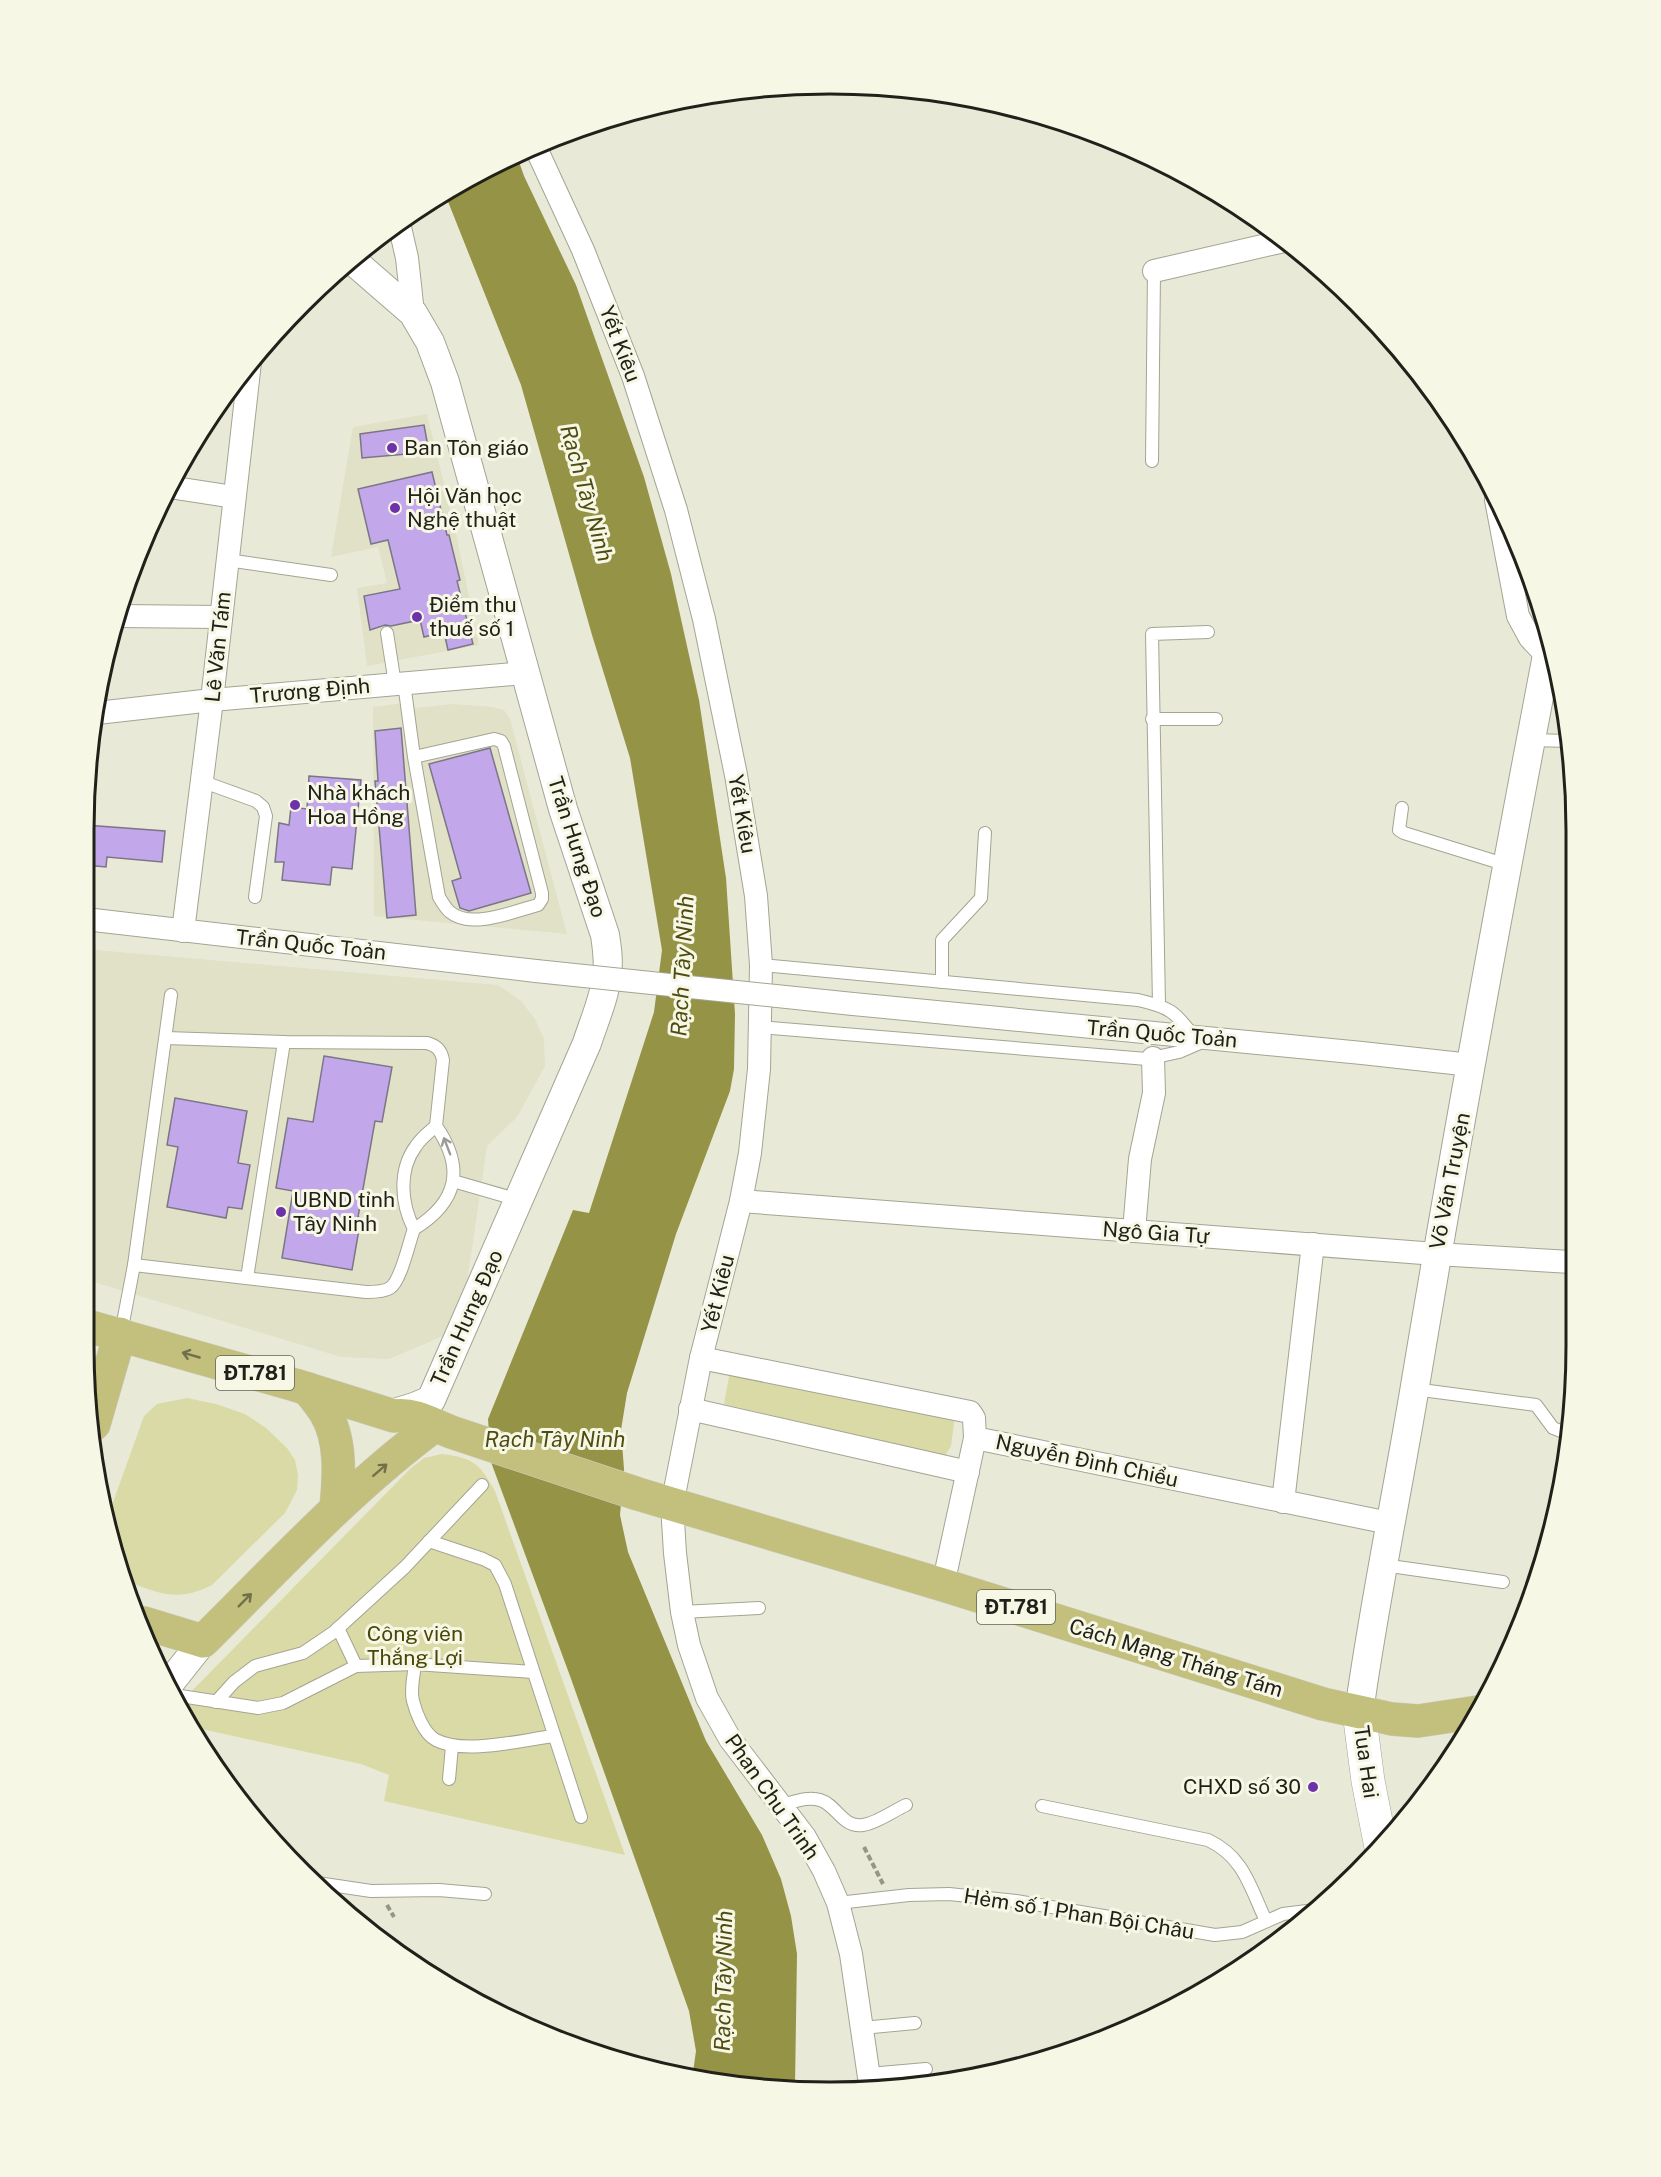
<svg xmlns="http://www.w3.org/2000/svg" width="1661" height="2177" font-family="'Public Sans',sans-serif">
  <rect width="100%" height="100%" fill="#e9e9d8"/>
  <g fill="#e1e1c7">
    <polygon points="427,414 455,529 479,645 367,666 357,588 387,583 378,547 331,557 353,427"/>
    <polygon points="404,703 407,709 452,704 493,707 504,710 510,719 567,934 374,916 373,707"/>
    <polygon points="85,949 498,985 521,1001 535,1019 544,1039 545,1066 517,1117 487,1146 464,1303 443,1336 389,1359 341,1357 84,1279"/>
  </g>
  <g fill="#dadaa6">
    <polygon points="730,1371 955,1416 951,1446 945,1456 724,1404"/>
    <path d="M187,1398l29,6 29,10 21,14 21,20 8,12 3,15 -1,15 -12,23 -73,72c-34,17 -52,9 -85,-4l-17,-41 -3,-21 37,-103 13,-12z"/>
    <path d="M442,1454c32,4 38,10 53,37l130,364 -241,-54 5,-26 -28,-11 -164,-36c-12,-5 -14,-11 -19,-23l232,-236 14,-11z"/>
  </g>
  <polygon fill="#959346" points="517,156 524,176 576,285 644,477 671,574 699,700 726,878 735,1014 734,1069 730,1091 676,1234 627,1393 621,1430 624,1469 620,1515 628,1552 706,1741 762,1835 781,1879 791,1916 797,1954 795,2086 692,2079 696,2051 689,2011 570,1676 491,1462 488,1419 573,1210 589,1213 654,1012 662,950 630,758 592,635 521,385 445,194"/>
  <g fill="#c2a7eb" stroke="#7b7685" stroke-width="1.5">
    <polygon points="424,425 429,452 362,458 360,434"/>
    <polygon points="432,472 447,535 449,535 460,580 457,581 473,644 448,650 444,632 424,637 420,620 391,626 385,625 370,630 364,596 400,589 388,540 371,544 358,489"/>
    <polygon points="401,728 416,915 387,918 375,781 378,781 375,731"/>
    <polygon points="490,748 531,893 469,911 460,908 452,881 461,878 429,764"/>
    <polygon points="309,776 361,780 352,869 332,867 330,885 282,880 284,862 275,862 279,823 289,825 291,807 307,809"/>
    <polygon points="85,825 165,831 162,862 107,857 106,867 85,865"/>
    <polygon points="324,1056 392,1067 382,1122 375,1121 358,1217 361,1218 352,1270 282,1258 293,1191 276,1188 288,1118 313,1122"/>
    <polygon points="175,1098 247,1111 238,1163 250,1165 242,1209 228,1207 226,1218 167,1207 178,1147 167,1145"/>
  </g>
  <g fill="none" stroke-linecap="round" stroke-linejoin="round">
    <g stroke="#a4a493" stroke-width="14">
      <g id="service">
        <polyline points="1152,461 1154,271"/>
        <polyline points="227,560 331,575"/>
        <polyline points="387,633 395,684"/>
        <path d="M404,683l10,74 25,140c3,5 7,12 11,15 21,18 64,-1 88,-7l4,-6v-6l-38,-147 -3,-5 -7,-2 -80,18"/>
        <polyline points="1152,719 1216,719"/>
        <polyline points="1530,740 1571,741"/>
        <polyline points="201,781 256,801 263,807 266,816 255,897"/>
        <polyline points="1402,808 1399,830 1404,833 1507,865"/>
        <path d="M761,965l377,35c31,7 37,11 56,37"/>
        <polyline points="942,982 942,940 981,898 985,833"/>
        <polyline points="1159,1004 1152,634 1208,632"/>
        <polyline points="760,1027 1147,1059 1179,1052 1202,1042"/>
        <polyline points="453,1181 519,1200"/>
        <path d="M414,1229c-13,-25 -16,-59 2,-83 5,-8 13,-14 20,-20"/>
        <path d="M134,1265l232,27c7,0 18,0 24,-4 11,-7 19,-46 24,-59 44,-27 51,-61 22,-103l7,-66c-2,-10 -6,-14 -16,-17l-143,-1 -118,-4"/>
        <polyline points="247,1278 284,1042"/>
        <polyline points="121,1333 134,1265 171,995"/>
        <polyline points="1414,1389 1536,1405 1553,1428 1571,1435"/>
        <polyline points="429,1541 483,1559 495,1565 505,1584 581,1817"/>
        <polyline points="1383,1565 1503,1582"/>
        <polyline points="682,1612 759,1608"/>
        <polyline points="338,1628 356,1666"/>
        <path d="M415,1664c-1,11 -5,26 -2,37 3,12 11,33 23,39 28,15 86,0 118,-4"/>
        <polyline points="174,1695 258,1708 283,1703 356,1666 415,1664 533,1672"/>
        <polyline points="216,1702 234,1682 255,1666 303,1653 334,1632 405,1567 482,1485"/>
        <polyline points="449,1779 452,1746"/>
        <path d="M782,1805c12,-3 26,-9 38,-5 17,5 22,28 43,25 14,-2 30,-14 43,-20"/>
        <path d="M1042,1806l166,34c36,17 42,47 58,81"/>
        <polyline points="311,1882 371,1891 439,1890 485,1894"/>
        <polyline points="838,1903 909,1895 949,1894 1016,1901 1215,1935 1242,1932 1283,1914 1315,1910"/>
        <polyline points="862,2028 915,2023"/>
        <polyline points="869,2074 926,2069"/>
      </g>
    </g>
    <g stroke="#a4a493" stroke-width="24">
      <g id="minor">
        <polyline points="535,146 583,250 633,376 676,510 704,619 736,775 756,896 761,965 759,1069 750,1153 741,1201 701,1358 672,1505 675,1553 682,1612 689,1645 707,1698 730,1739 805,1837 824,1871 838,1903 851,1954 871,2091"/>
        <polyline points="399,223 407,258 413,313"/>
        <polyline points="1154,271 1284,241"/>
        <polyline points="169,487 234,497"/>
        <polyline points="1496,500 1518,616 1530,638 1547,656"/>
        <polyline points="118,616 221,617"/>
        <polyline points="97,713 212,700 524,673"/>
        <polyline points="85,919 536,971"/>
        <polyline points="183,931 212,700 250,362"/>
        <polyline points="853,1004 1362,1053 1471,1065"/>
        <polyline points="741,1201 1436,1254 1571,1262"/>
        <polyline points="1134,1231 1140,1159 1154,1093 1153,1058"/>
        <polyline points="701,1358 970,1412 974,1418 975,1438 943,1585"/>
        <polyline points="690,1409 968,1472"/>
        <polyline points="975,1438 1389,1523"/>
        <polyline points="1283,1502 1313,1244"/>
      </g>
    </g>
    <g stroke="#a4a493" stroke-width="30">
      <g id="tertiary">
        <path d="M353,261l60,52 17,29 15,40 118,427 42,126c2,13 4,26 2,39 -2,23 -13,47 -20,69l-156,357 -17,7 -26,8"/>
        <polyline points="169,1684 203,1641"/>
        <path d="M1359,1712c15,-109 38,-217 56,-326 41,-246 86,-491 133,-736"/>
      </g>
    </g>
    <g stroke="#a4a493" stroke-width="34">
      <polyline id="secondary" points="1359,1712 1368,1781 1381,1847"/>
    </g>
    <g stroke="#cececd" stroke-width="34">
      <g id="primary">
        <path d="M84,1325l211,60 99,31c22,-3 40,10 60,17l184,61 305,91 380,119 69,15 26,2 60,-9"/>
        <path d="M308,1389c5,7 12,15 17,23 17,28 14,65 11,96"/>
        <polyline points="94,1424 120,1334"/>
        <path d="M144,1623l59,18c75,-74 146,-152 231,-215"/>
      </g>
    </g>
    <g stroke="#959588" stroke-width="4" stroke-dasharray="6 3" stroke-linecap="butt">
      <polyline points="864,1847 883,1884"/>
      <polyline points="387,1905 394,1917"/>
    </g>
    <use href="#service" stroke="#fff" stroke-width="12"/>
    <use href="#minor" stroke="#fff" stroke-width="22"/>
    <use href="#tertiary" stroke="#fff" stroke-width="28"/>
    <use href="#secondary" stroke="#fff" stroke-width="33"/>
    <use href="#primary" stroke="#c2c07c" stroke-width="33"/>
    <g stroke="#a4a493" stroke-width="24" stroke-linecap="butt">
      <polyline id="minor-bridge" points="536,971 853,1004"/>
    </g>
    <use href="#minor-bridge" stroke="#fff" stroke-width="22"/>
  </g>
  <defs><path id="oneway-shaft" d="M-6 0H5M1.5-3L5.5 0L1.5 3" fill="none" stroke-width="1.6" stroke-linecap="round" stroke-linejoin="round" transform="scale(1.5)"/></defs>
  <use stroke="#9b9b98" href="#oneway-shaft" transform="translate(447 1146) rotate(-111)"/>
  <g stroke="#72704b">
    <use href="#oneway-shaft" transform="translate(191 1355) rotate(-164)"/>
    <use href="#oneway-shaft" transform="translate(380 1470) rotate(-41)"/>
    <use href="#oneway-shaft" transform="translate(245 1600) rotate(-45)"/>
  </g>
  <g fill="#6c33a9" stroke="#f7f7e5" stroke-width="2">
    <circle cx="392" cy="448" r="6"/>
    <circle cx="395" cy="508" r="6"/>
    <circle cx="417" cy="617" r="6"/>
    <circle cx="295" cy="805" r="6"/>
    <circle cx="281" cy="1212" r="6"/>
    <circle cx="1313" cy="1787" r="6"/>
  </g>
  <g text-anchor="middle" stroke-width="6" stroke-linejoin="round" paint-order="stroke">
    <g fill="#f7f7e5" stroke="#616157" stroke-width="1.5">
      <rect x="216" y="1356" width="78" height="34" rx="4.5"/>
      <rect x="977" y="1590" width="78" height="34" rx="4.5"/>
    </g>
    <g font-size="20" font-weight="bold" fill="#21211a">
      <text x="255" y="1380">ĐT.781</text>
      <text x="1016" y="1614">ĐT.781</text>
    </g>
    <g font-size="21" fill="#21211a" stroke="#f7f7e5">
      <text transform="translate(620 344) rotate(69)" y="7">Yết Kiêu</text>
      <text transform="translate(218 647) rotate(-84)" y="7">Lê Văn Tám</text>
      <text transform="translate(310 691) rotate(-5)" y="7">Trương Định</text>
      <text transform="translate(742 814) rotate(80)" y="7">Yết Kiêu</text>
      <text transform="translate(577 847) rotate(72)" y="7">Trần Hưng Đạo</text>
      <text transform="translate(311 945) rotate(6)" y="7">Trần Quốc Toản</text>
      <text transform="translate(1162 1034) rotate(5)" y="7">Trần Quốc Toản</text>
      <text transform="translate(1450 1181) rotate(-79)" y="7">Võ Văn Truyện</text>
      <text transform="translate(1156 1233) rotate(4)" y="7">Ngô Gia Tự</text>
      <text transform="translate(718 1294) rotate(-76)" y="7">Yết Kiêu</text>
      <text transform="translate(467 1318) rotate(-66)" y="7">Trần Hưng Đạo</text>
      <text transform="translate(1087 1461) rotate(12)" y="7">Nguyễn Đình Chiểu</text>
      <text transform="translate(1176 1658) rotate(17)" y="7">Cách Mạng Tháng Tám</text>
      <text transform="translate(1366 1762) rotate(82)" y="7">Tua Hai</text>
      <text transform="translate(772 1797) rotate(55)" y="7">Phan Chu Trinh</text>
      <text transform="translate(1079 1914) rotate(9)" y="7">Hẻm số 1 Phan Bội Châu</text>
    </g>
    <g font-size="21" fill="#21211a" stroke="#f7f7e5" text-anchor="start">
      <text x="404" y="455">Ban Tôn giáo</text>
      <text x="407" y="503">Hội Văn học<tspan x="407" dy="24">Nghệ thuật</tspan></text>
      <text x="429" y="612">Điểm thu<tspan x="429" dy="24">thuế số 1</tspan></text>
      <text x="307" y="800">Nhà khách<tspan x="307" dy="24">Hoa Hồng</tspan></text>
      <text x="293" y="1207">UBND tỉnh<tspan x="293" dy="24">Tây Ninh</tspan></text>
      <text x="1301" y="1794" text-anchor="end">CHXD số 30</text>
    </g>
    <g font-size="21" fill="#484608" stroke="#f7f7e5">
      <text x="415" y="1641">Công viên<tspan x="415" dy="24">Thắng Lợi</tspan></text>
    </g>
    <g font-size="22" font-style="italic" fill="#4e4c11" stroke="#f7f7e5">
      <text transform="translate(587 493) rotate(74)" y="8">Rạch Tây Ninh</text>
      <text transform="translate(682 966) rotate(-87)" y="8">Rạch Tây Ninh</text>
      <text x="555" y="1447">Rạch Tây Ninh</text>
      <text transform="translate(723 1981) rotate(-89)" y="8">Rạch Tây Ninh</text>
    </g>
  </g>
  <path d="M0 0H1661V2177H0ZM830 94H830A736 736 0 0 1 1566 830V1346A736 736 0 0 1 830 2082H830A736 736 0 0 1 94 1346V830A736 736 0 0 1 830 94Z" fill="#f7f7e5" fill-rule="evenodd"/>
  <path fill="none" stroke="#21211a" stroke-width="3" d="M830 94H830A736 736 0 0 1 1566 830V1346A736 736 0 0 1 830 2082H830A736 736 0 0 1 94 1346V830A736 736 0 0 1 830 94Z"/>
</svg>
